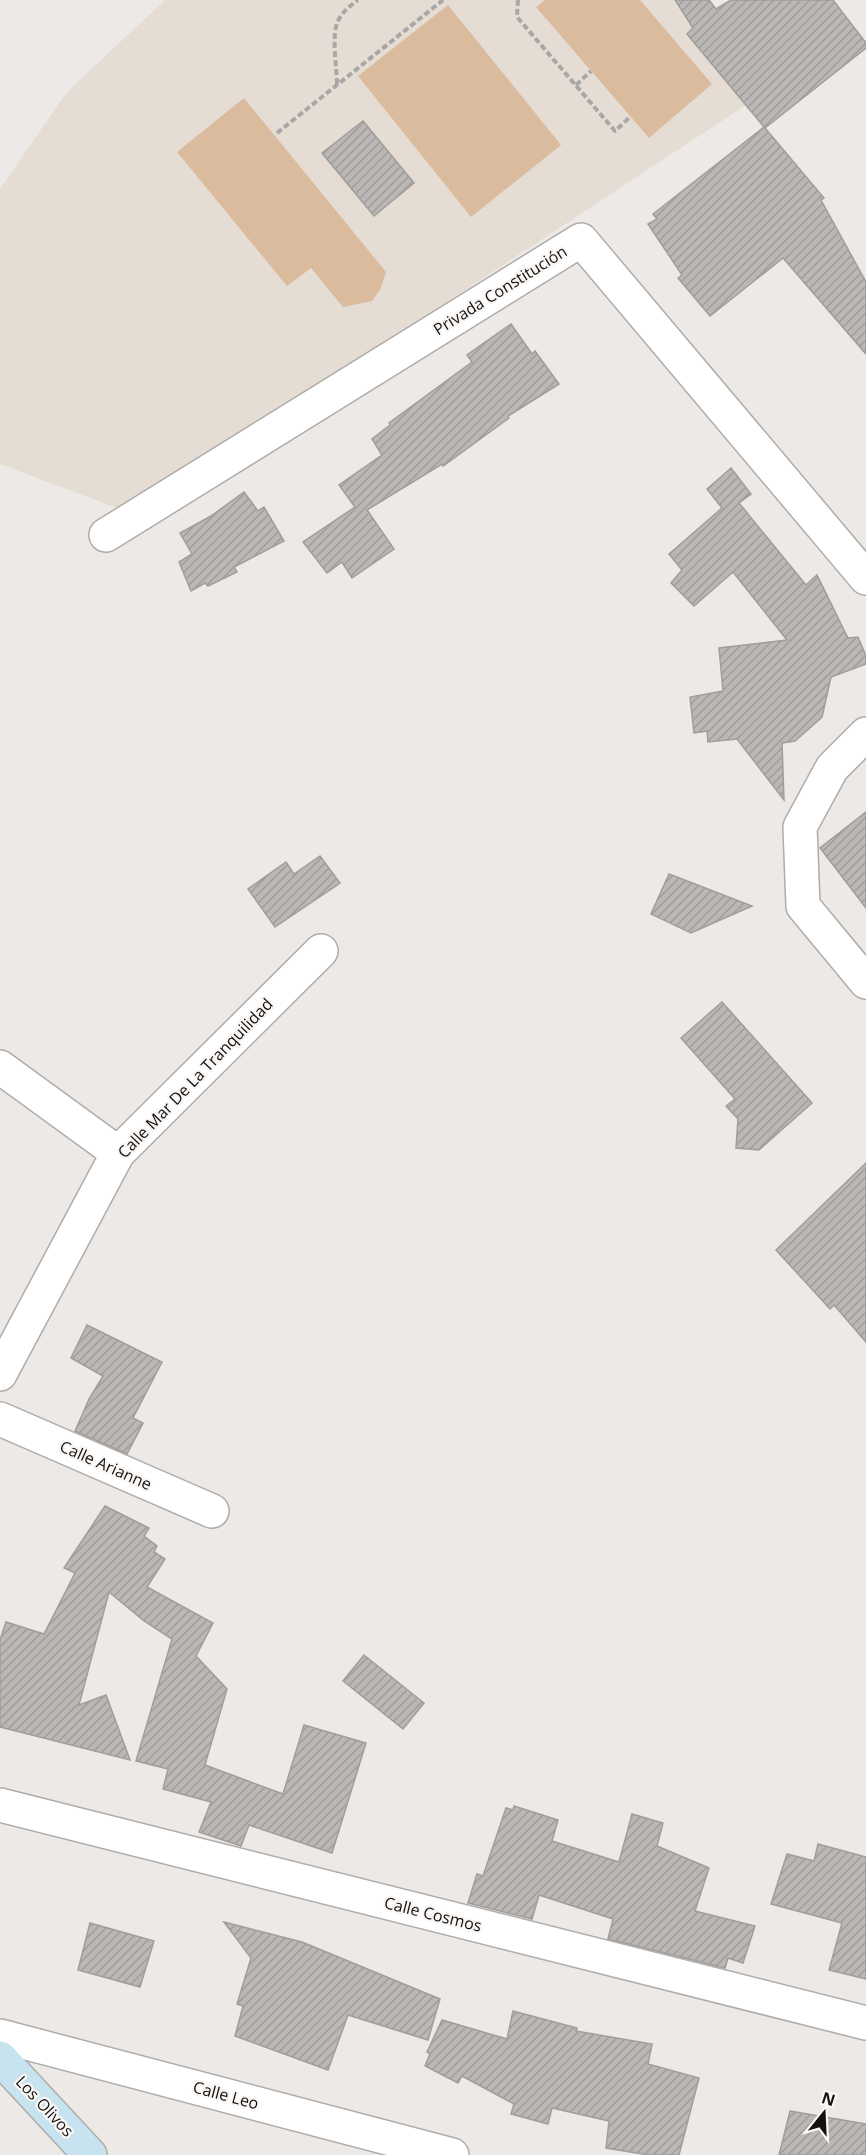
<svg xmlns="http://www.w3.org/2000/svg" width="866" height="2155" font-family="'Open Sans',sans-serif">
  <defs>
    <pattern id="building-hatch" width="6" height="6" patternUnits="userSpaceOnUse" patternTransform="scale(1.5)"><rect width="6" height="6" fill="#bab7b5"/><path d="M-1 1l2-2M0 6l6-6M5 7l2-2" fill="none" stroke="#9f9c9b"/></pattern>
  </defs>
  <rect width="100%" height="100%" fill="#ece9e6"/>
  <polygon fill="#e5dcd4" points="165,0 673,0 755,99 333,377 117,508 0,464 0,189 67,92"/>
  <g fill="#dbbb9e">
    <polygon points="545,0 640,0 712,84 649,138 536,7"/>
    <polygon points="448,5 561,145 471,217 358,76"/>
    <polygon points="244,98 386,272 381,288 372,301 343,307 311,268 287,286 177,152"/>
  </g>
  <g fill="url(#building-hatch)" stroke="#a09d9b" stroke-width="1.5">
    <polygon points="675,0 709,0 716,9 731,0 833,0 866,43 866,48 765,128 824,198 821,200 866,282 866,354 783,258 710,316 678,278 682,275 648,224 657,219 653,214 764,127 687,34 693,28"/>
    <polygon points="363,121 414,183 374,216 322,153"/>
    <polygon points="511,324 532,354 535,351 559,384 508,416 509,418 443,466 442,464 367,510 394,549 352,578 342,562 327,573 303,542 355,507 339,485 382,455 372,439 390,425 389,423 472,362 467,355"/>
    <polygon points="731,468 751,494 739,503 806,585 817,575 848,638 858,637 866,656 866,664 831,677 822,717 795,741 782,743 784,800 737,739 708,742 707,731 694,733 690,697 723,691 719,648 787,640 733,572 694,606 671,583 682,570 669,554 722,508 707,489"/>
    <polygon points="244,492 258,511 264,507 284,541 234,567 237,572 208,586 205,583 191,591 179,562 192,554 180,533 211,516"/>
    <polygon points="866,812 866,908 820,848"/>
    <polygon points="320,856 340,883 275,927 248,889 286,862 294,874"/>
    <polygon points="669,874 752,906 691,933 651,914"/>
    <polygon points="722,1002 812,1103 759,1150 736,1148 738,1119 726,1106 735,1099 681,1038"/>
    <polygon points="866,1163 866,1342 834,1305 830,1309 776,1250"/>
    <polygon points="87,1325 162,1362 133,1418 143,1423 127,1454 75,1431 89,1399 103,1376 71,1358"/>
    <polygon points="105,1506 149,1528 144,1536 157,1546 154,1552 165,1559 147,1587 213,1623 196,1656 227,1689 205,1765 283,1794 304,1725 366,1743 332,1853 249,1825 241,1846 199,1832 211,1802 163,1789 168,1769 136,1761 172,1639 144,1621 109,1592 79,1705 106,1695 130,1760 0,1727 0,1640 6,1622 44,1634 75,1573 64,1568"/>
    <polygon points="364,1655 424,1703 403,1729 343,1681"/>
    <polygon points="514,1806 558,1820 552,1841 619,1862 632,1814 663,1823 657,1846 709,1868 695,1911 755,1926 743,1963 728,1958 725,1968 608,1939 613,1919 539,1895 532,1919 468,1903 477,1874 483,1876 506,1808 513,1810"/>
    <polygon points="818,1844 866,1857 866,1979 829,1970 842,1923 771,1904 787,1854 814,1861"/>
    <polygon points="224,1922 302,1942 440,1999 428,2040 348,2015 328,2070 235,2036 243,2006 237,2004 251,1958"/>
    <polygon points="90,1923 154,1941 140,1987 78,1970"/>
    <polygon points="513,2011 577,2028 576,2031 652,2044 648,2064 699,2078 679,2155 649,2155 606,2148 609,2121 552,2108 548,2124 511,2114 514,2104 462,2076 458,2083 425,2066 430,2054 427,2052 442,2020 507,2039"/>
    <polygon points="790,2111 866,2124 866,2155 779,2155"/>
  </g>
  <g fill="none" stroke-linecap="round" stroke-linejoin="round">
    <g stroke="#afacaa" stroke-width="36">
      <g id="street">
        <polyline points="106,535 581,240 866,578"/>
        <polyline points="866,734 832,768 800,827 803,906 866,982"/>
        <polyline points="0,1067 118,1153"/>
        <polyline points="0,1374 118,1153 321,951"/>
        <polyline points="0,1419 212,1511"/>
        <polyline points="0,1805 866,2023"/>
        <polyline points="0,2036 452,2155"/>
      </g>
    </g>
    <g stroke="#afacaa" stroke-width="36">
      <polyline id="secondary" points="0,2058 90,2155"/>
    </g>
    <g stroke="#a9a7a5" stroke-width="4" stroke-dasharray="6 3" stroke-linecap="butt">
      <polyline points="518,0 517,17 615,131 630,117"/>
      <path d="M337,84c0,-16 -6,-49 1,-63 4,-9 12,-15 20,-21"/>
      <polyline points="576,85 591,71"/>
      <polyline points="277,133 443,0"/>
    </g>
    <use href="#street" stroke="#fff" stroke-width="33"/>
    <use href="#secondary" stroke="#c6e3ef" stroke-width="33"/>
  </g>
  <g text-anchor="middle" stroke-width="4.5" stroke-linejoin="round" paint-order="stroke">
    <g font-size="16" fill="#131211" stroke="#f9f6f4">
      <text transform="translate(500 290) rotate(-32)" y="6">Privada Constitución</text>
      <text transform="translate(195 1078) rotate(-46)" y="6">Calle Mar De La Tranquilidad</text>
      <text transform="translate(106 1465) rotate(24)" y="6">Calle Arianne</text>
      <text transform="translate(433 1914) rotate(14)" y="6">Calle Cosmos</text>
      <text transform="translate(226 2095) rotate(15)" y="6">Calle Leo</text>
      <text transform="translate(45 2106) rotate(47)" y="6">Los Olivos</text>
    </g>
  </g>
  <g transform="translate(824 2113) rotate(18)" stroke="#f9f6f4" stroke-width="4.5" paint-order="stroke">
  <path d="M0-4.5L10 22L0 15L-10 22Z" fill="#131211"/>
  <text y="-9" font-size="16" font-weight="bold" text-anchor="middle" fill="#131211">N</text>
  </g>
</svg>
